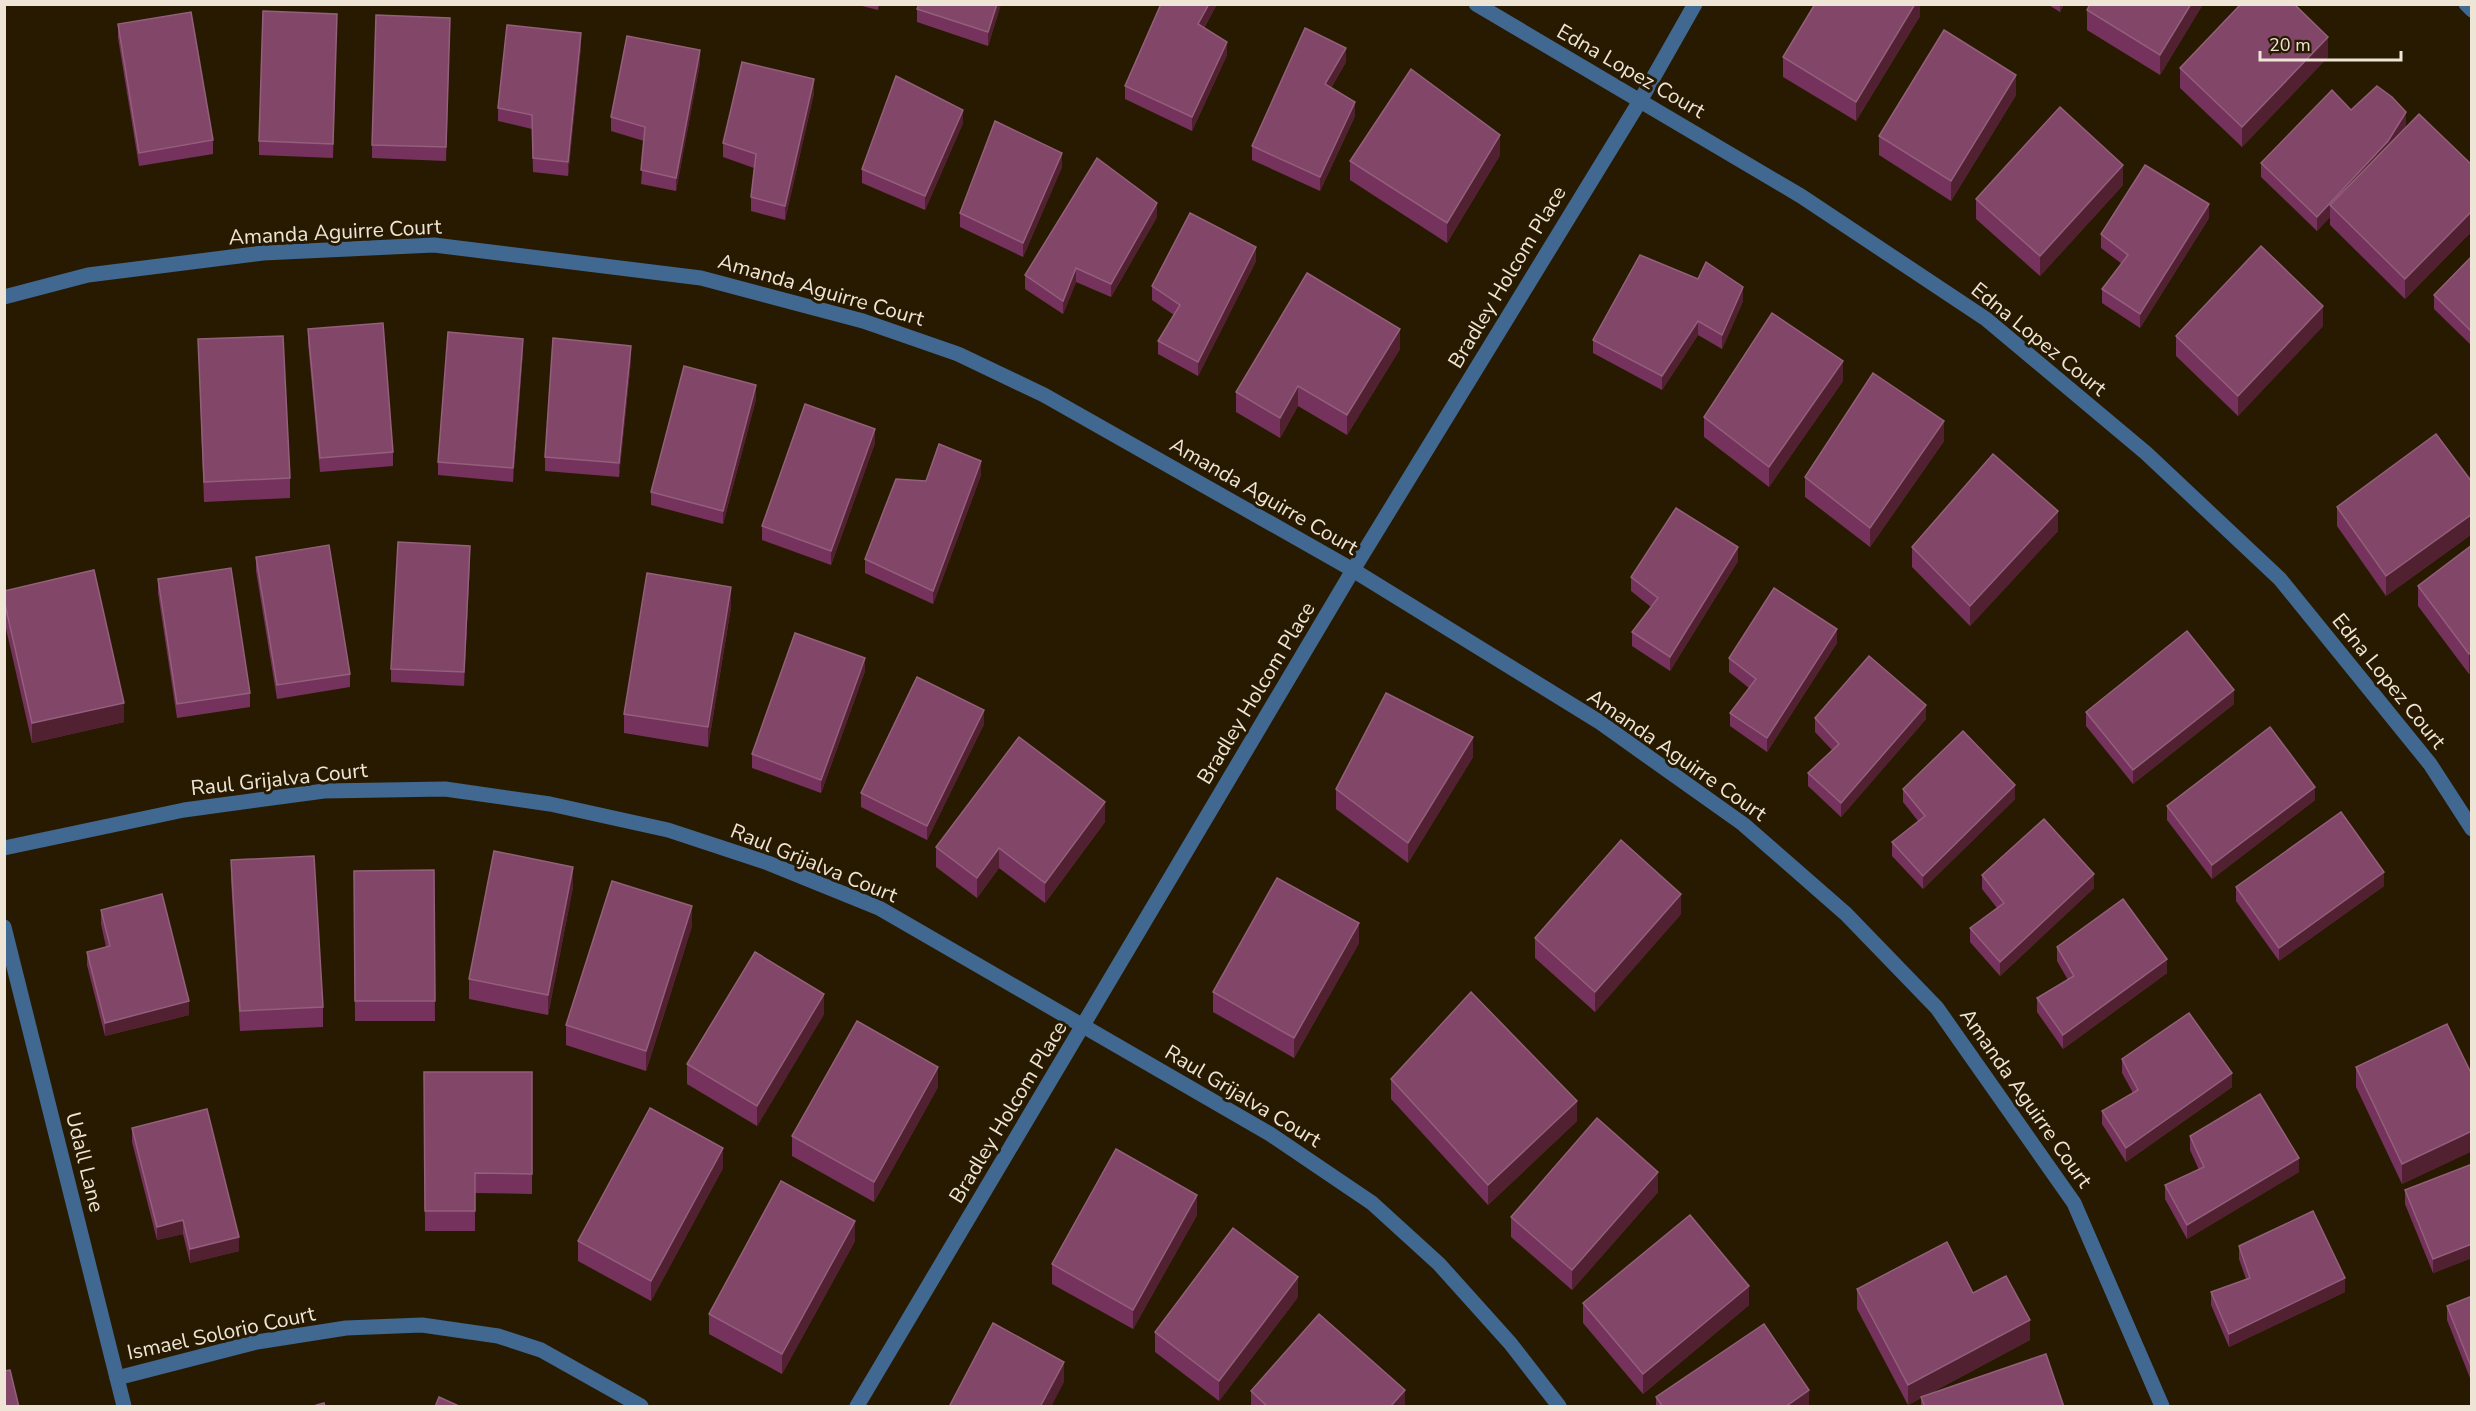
<svg xmlns="http://www.w3.org/2000/svg" width="2476" height="1411" font-family="'Nunito Sans',sans-serif">
  <rect width="100%" height="100%" fill="#281a01"/>
  <g fill="none" stroke-linecap="round" stroke-linejoin="round">
    <g stroke="#406890" stroke-width="15">
      <polyline points="1476,4 1801,196 1986,319 2146,453 2280,579 2430,764 2472,829"/>
      <polyline points="2466,4 2472,10"/>
      <polyline points="4,297 88,275 263,253 434,245 701,278 863,321 958,354 1044,395 1353,570 1598,721 1743,824 1846,914 1937,1008 2074,1203 2162,1406"/>
      <polyline points="4,848 184,810 324,791 445,789 550,804 668,830 768,863 879,908 1270,1134 1372,1203 1439,1264 1510,1343 1559,1406"/>
      <polyline points="4,927 124,1406"/>
      <polyline points="117,1378 257,1342 346,1328 422,1325 498,1336 541,1350 641,1406"/>
      <polyline points="857,1406 1353,570 1640,101 1695,4"/>
    </g>
  </g>
  <g fill="#75325c">
    <polygon points="854,4 879,4 878,10"/>
    <polygon points="919,4 1001,4 988,46 917,22 917,9"/>
    <polygon points="1217,4 1204,28 1227,55 1192,131 1125,99 1125,86"/>
    <polygon points="1920,4 1920,16 1856,121 1783,77 1783,57"/>
    <polygon points="2047,4 2064,4 2060,12"/>
    <polygon points="2090,4 2203,4 2160,75 2087,30 2087,10"/>
    <polygon points="337,14 333,158 259,155 259,141"/>
    <polygon points="450,18 446,161 372,158 372,145"/>
    <polygon points="118,24 213,140 213,154 139,166 118,38"/>
    <polygon points="581,47 568,176 533,172 532,129 498,121 498,108"/>
    <polygon points="2328,57 2242,147 2180,88 2180,68"/>
    <polygon points="1346,62 1331,88 1355,116 1320,191 1252,160 1252,146"/>
    <polygon points="700,63 676,191 641,184 644,141 611,131 611,117"/>
    <polygon points="814,93 785,220 751,211 751,197 754,168 723,157 723,143"/>
    <polygon points="2016,95 1951,201 1879,155 1879,136"/>
    <polygon points="2351,110 2406,126 2403,130 2472,165 2472,231 2405,299 2330,225 2330,217 2317,231 2261,177 2261,163"/>
    <polygon points="963,123 925,210 862,183 862,169"/>
    <polygon points="1500,155 1447,243 1350,180 1350,161"/>
    <polygon points="1062,167 1023,257 960,227 960,213"/>
    <polygon points="2123,185 2040,276 1976,219 1976,199"/>
    <polygon points="1157,217 1111,297 1076,282 1063,314 1025,289 1025,275"/>
    <polygon points="2209,218 2140,328 2102,303 2102,289 2122,264 2101,248 2101,234"/>
    <polygon points="2472,256 2472,346 2434,309 2434,295"/>
    <polygon points="1256,261 1198,376 1158,354 1158,341 1174,315 1152,300 1152,286"/>
    <polygon points="1743,301 1722,349 1698,335 1662,390 1593,353 1593,340"/>
    <polygon points="2323,326 2238,416 2176,356 2176,336"/>
    <polygon points="308,329 393,452 393,466 320,472 308,343"/>
    <polygon points="198,339 290,478 290,498 204,502"/>
    <polygon points="1400,349 1347,435 1298,406 1280,438 1236,412 1236,392"/>
    <polygon points="523,352 513,482 438,475 438,462"/>
    <polygon points="631,360 619,477 545,471 545,457"/>
    <polygon points="1843,381 1769,487 1704,437 1704,417"/>
    <polygon points="756,399 723,524 651,505 651,492"/>
    <polygon points="1944,441 1870,547 1805,497 1805,477"/>
    <polygon points="875,443 831,565 762,540 762,526"/>
    <polygon points="981,475 933,604 865,573 865,559 926,481"/>
    <polygon points="2472,482 2472,534 2386,596 2337,526 2337,507"/>
    <polygon points="2058,531 1970,626 1912,567 1912,547"/>
    <polygon points="2472,545 2472,672 2469,674 2418,606 2418,586"/>
    <polygon points="256,557 350,674 350,687 277,699 256,571"/>
    <polygon points="470,560 464,686 391,682 391,669"/>
    <polygon points="1738,561 1670,671 1632,646 1632,632 1651,607 1631,591 1631,577"/>
    <polygon points="158,579 250,693 250,707 177,718 158,593"/>
    <polygon points="4,591 124,722 32,743 4,620"/>
    <polygon points="731,607 708,747 624,733 624,714"/>
    <polygon points="1837,643 1767,752 1730,726 1730,713 1749,688 1729,672 1729,658"/>
    <polygon points="865,671 821,793 752,768 752,754"/>
    <polygon points="2234,704 2133,784 2086,726 2086,712"/>
    <polygon points="1815,718 1926,719 1841,817 1808,786 1808,773 1832,750 1815,732"/>
    <polygon points="984,724 927,840 861,807 861,793"/>
    <polygon points="1473,757 1408,863 1336,809 1336,789"/>
    <polygon points="1903,789 2015,799 1923,889 1892,856 1892,842 1918,821 1903,802"/>
    <polygon points="2315,800 2212,879 2167,820 2167,806"/>
    <polygon points="1105,822 1045,903 999,868 977,898 936,867 936,847"/>
    <polygon points="231,860 323,1007 323,1027 240,1031 231,880"/>
    <polygon points="434,870 435,1021 355,1021 354,871"/>
    <polygon points="1982,875 2094,888 2000,976 1970,942 1970,928 1997,908 1982,889"/>
    <polygon points="2384,886 2279,961 2236,901 2236,887"/>
    <polygon points="573,887 548,1015 469,999 469,979"/>
    <polygon points="101,910 189,1015 105,1036 87,965 87,952 106,947 101,924"/>
    <polygon points="1681,914 1595,1012 1535,958 1535,938"/>
    <polygon points="692,926 646,1071 566,1045 566,1025"/>
    <polygon points="1359,943 1294,1058 1213,1012 1213,992"/>
    <polygon points="2057,947 2167,973 2063,1049 2037,1012 2037,998 2068,980 2057,961"/>
    <polygon points="824,1014 757,1126 687,1084 687,1064"/>
    <polygon points="2122,1059 2232,1087 2126,1162 2102,1124 2102,1111 2133,1093 2122,1073"/>
    <polygon points="2356,1067 2472,1075 2472,1151 2402,1184 2356,1087"/>
    <polygon points="424,1072 532,1072 532,1194 475,1193 475,1231 425,1231"/>
    <polygon points="1391,1079 1577,1121 1488,1205 1391,1099"/>
    <polygon points="938,1087 874,1202 792,1156 792,1136"/>
    <polygon points="132,1128 239,1251 190,1263 183,1234 157,1240 132,1142"/>
    <polygon points="2190,1136 2299,1172 2187,1239 2165,1199 2165,1185 2199,1170 2190,1150"/>
    <polygon points="2472,1164 2472,1258 2433,1273 2405,1204 2405,1190"/>
    <polygon points="723,1168 651,1301 578,1261 578,1241"/>
    <polygon points="1658,1192 1572,1290 1511,1237 1511,1217"/>
    <polygon points="1197,1215 1133,1329 1052,1284 1052,1264"/>
    <polygon points="855,1241 782,1374 709,1334 709,1314"/>
    <polygon points="2239,1246 2345,1292 2229,1347 2211,1305 2211,1292 2246,1279 2239,1259"/>
    <polygon points="1857,1289 1973,1293 2030,1340 1927,1395 2064,1407 1921,1407 1921,1398 1908,1405 1857,1309"/>
    <polygon points="2472,1296 2472,1383 2447,1320 2447,1306"/>
    <polygon points="1298,1297 1219,1401 1155,1352 1155,1332"/>
    <polygon points="1583,1303 1749,1305 1643,1394 1583,1323"/>
    <polygon points="1251,1391 1405,1407 1251,1407"/>
    <polygon points="1656,1397 1809,1407 1656,1407"/>
  </g>
  <g fill="#512132">
    <polygon points="997,4 1001,4 988,46 988,32"/>
    <polygon points="1209,4 1217,4 1198,38 1198,24"/>
    <polygon points="1915,4 1920,4 1920,16 1856,121 1856,102"/>
    <polygon points="2060,4 2064,4 2060,12"/>
    <polygon points="2191,4 2203,4 2160,75 2160,55"/>
    <polygon points="581,33 581,47 568,176 568,162"/>
    <polygon points="2328,37 2328,57 2242,147 2242,127"/>
    <polygon points="1227,42 1227,55 1192,131 1192,117"/>
    <polygon points="1346,48 1346,62 1325,98 1325,84"/>
    <polygon points="700,50 700,63 676,191 676,178"/>
    <polygon points="2016,75 2016,95 1951,201 1951,181"/>
    <polygon points="814,79 814,93 785,220 785,206"/>
    <polygon points="1355,102 1355,116 1320,191 1320,177"/>
    <polygon points="963,110 963,123 925,210 925,196"/>
    <polygon points="2406,112 2406,126 2388,154 2330,205 2330,217 2317,231 2317,217"/>
    <polygon points="1500,135 1500,155 1447,243 1447,223"/>
    <polygon points="1062,153 1062,167 1023,257 1023,243"/>
    <polygon points="2123,165 2123,185 2040,276 2040,256"/>
    <polygon points="1157,203 1157,217 1111,297 1111,284"/>
    <polygon points="2209,204 2209,218 2140,328 2140,314"/>
    <polygon points="2472,211 2472,231 2405,299 2405,279"/>
    <polygon points="1256,247 1256,261 1198,376 1198,362"/>
    <polygon points="1076,268 1076,282 1063,314 1063,301"/>
    <polygon points="1743,287 1743,301 1722,349 1722,335"/>
    <polygon points="2323,306 2323,326 2238,416 2238,396"/>
    <polygon points="1698,321 1698,335 1662,390 1662,376"/>
    <polygon points="1400,329 1400,349 1347,435 1347,415"/>
    <polygon points="523,339 523,352 513,482 513,468"/>
    <polygon points="631,346 631,360 619,477 619,463"/>
    <polygon points="1843,361 1843,381 1769,487 1769,467"/>
    <polygon points="756,385 756,399 723,524 723,511"/>
    <polygon points="1298,386 1298,406 1280,438 1280,418"/>
    <polygon points="1944,421 1944,441 1870,547 1870,528"/>
    <polygon points="875,429 875,443 831,565 831,551"/>
    <polygon points="981,461 981,475 933,604 933,591"/>
    <polygon points="2058,511 2058,531 1970,626 1970,606"/>
    <polygon points="2472,514 2472,534 2386,596 2386,576"/>
    <polygon points="470,546 470,560 464,686 464,672"/>
    <polygon points="1738,547 1738,561 1670,671 1670,657"/>
    <polygon points="731,587 731,607 708,747 708,727"/>
    <polygon points="1837,629 1837,643 1767,752 1767,738"/>
    <polygon points="2472,652 2472,672 2469,674 2469,654"/>
    <polygon points="865,658 865,671 821,793 821,780"/>
    <polygon points="2234,690 2234,704 2133,784 2133,770"/>
    <polygon points="124,703 124,722 32,743 32,723"/>
    <polygon points="1926,705 1926,719 1841,817 1841,803"/>
    <polygon points="984,710 984,724 927,840 927,826"/>
    <polygon points="1473,737 1473,757 1408,863 1408,843"/>
    <polygon points="2015,785 2015,799 1923,889 1923,876"/>
    <polygon points="2315,787 2315,800 2212,879 2212,865"/>
    <polygon points="1105,802 1105,822 1045,903 1045,883"/>
    <polygon points="999,848 999,868 977,898 977,878"/>
    <polygon points="573,867 573,887 548,1015 548,995"/>
    <polygon points="2384,872 2384,886 2279,961 2279,948"/>
    <polygon points="2094,874 2094,888 2000,976 2000,962"/>
    <polygon points="1681,894 1681,914 1595,1012 1595,992"/>
    <polygon points="692,906 692,926 646,1071 646,1051"/>
    <polygon points="1359,923 1359,943 1294,1058 1294,1038"/>
    <polygon points="2167,959 2167,973 2063,1049 2063,1035"/>
    <polygon points="824,994 824,1014 757,1126 757,1106"/>
    <polygon points="189,1001 189,1015 105,1036 105,1023"/>
    <polygon points="938,1067 938,1087 874,1202 874,1182"/>
    <polygon points="2232,1073 2232,1087 2126,1162 2126,1148"/>
    <polygon points="1577,1101 1577,1121 1488,1205 1488,1185"/>
    <polygon points="2472,1131 2472,1151 2402,1184 2402,1164"/>
    <polygon points="723,1148 723,1168 651,1301 651,1281"/>
    <polygon points="2299,1158 2299,1172 2187,1239 2187,1225"/>
    <polygon points="1658,1172 1658,1192 1572,1290 1572,1270"/>
    <polygon points="1197,1195 1197,1215 1133,1329 1133,1310"/>
    <polygon points="183,1220 183,1234 157,1240 157,1227"/>
    <polygon points="855,1221 855,1241 782,1374 782,1354"/>
    <polygon points="239,1237 239,1251 190,1263 190,1249"/>
    <polygon points="2472,1244 2472,1258 2433,1273 2433,1259"/>
    <polygon points="1298,1277 1298,1297 1219,1401 1219,1381"/>
    <polygon points="2345,1278 2345,1292 2229,1347 2229,1334"/>
    <polygon points="1749,1286 1749,1305 1643,1394 1643,1374"/>
    <polygon points="2030,1320 2030,1340 1908,1405 1908,1385"/>
    <polygon points="1064,1362 1064,1382 1051,1407 1040,1407"/>
    <polygon points="1405,1390 1405,1407 1390,1407"/>
    <polygon points="1809,1390 1809,1407 1785,1407"/>
  </g>
  <g fill="#824669" stroke="#935f7a" stroke-width="1.5">
    <polygon points="919,4 997,4 988,32 917,9"/>
    <polygon points="1161,4 1209,4 1198,24 1227,42 1192,117 1125,86"/>
    <polygon points="1815,4 1915,4 1856,102 1783,57"/>
    <polygon points="2090,4 2191,4 2160,55 2087,10"/>
    <polygon points="2241,4 2294,4 2328,37 2242,127 2180,68"/>
    <polygon points="263,11 337,14 333,144 259,141"/>
    <polygon points="191,12 213,140 139,153 118,24"/>
    <polygon points="376,15 450,18 446,147 372,145"/>
    <polygon points="507,25 581,33 568,162 533,158 532,115 498,108"/>
    <polygon points="1305,28 1346,48 1325,84 1355,102 1320,177 1252,146"/>
    <polygon points="1944,30 2016,75 1951,181 1879,136"/>
    <polygon points="627,36 700,50 676,178 641,170 645,127 611,117"/>
    <polygon points="742,62 814,79 785,206 751,197 756,154 723,143"/>
    <polygon points="1411,69 1500,135 1447,223 1350,161"/>
    <polygon points="896,76 963,110 925,196 862,169"/>
    <polygon points="2377,86 2392,97 2406,112 2388,141 2317,217 2261,163 2332,90 2351,110"/>
    <polygon points="2060,107 2123,165 2040,256 1976,199"/>
    <polygon points="2419,114 2472,165 2472,211 2405,279 2330,205"/>
    <polygon points="995,121 1062,153 1023,243 960,213"/>
    <polygon points="1097,158 1157,203 1111,284 1076,268 1063,301 1025,275"/>
    <polygon points="2145,165 2209,204 2140,314 2102,289 2128,255 2101,234"/>
    <polygon points="1190,213 1256,247 1198,362 1158,341 1180,305 1152,286"/>
    <polygon points="2261,246 2323,306 2238,396 2176,336"/>
    <polygon points="1640,255 1698,279 1706,262 1743,287 1722,335 1698,321 1662,376 1593,340"/>
    <polygon points="2472,256 2472,332 2434,295"/>
    <polygon points="1307,273 1400,329 1347,415 1298,386 1280,418 1236,392"/>
    <polygon points="1772,313 1843,361 1769,467 1704,417"/>
    <polygon points="383,323 393,452 320,458 308,329"/>
    <polygon points="448,332 523,339 513,468 438,462"/>
    <polygon points="283,336 290,478 204,482 198,339"/>
    <polygon points="553,338 631,346 619,463 545,457"/>
    <polygon points="684,366 756,385 723,511 651,492"/>
    <polygon points="1873,373 1944,421 1870,528 1805,477"/>
    <polygon points="805,404 875,429 831,551 762,526"/>
    <polygon points="2436,434 2472,482 2472,514 2386,576 2337,507"/>
    <polygon points="939,444 981,461 933,591 865,559 896,479 926,481"/>
    <polygon points="1993,454 2058,511 1970,606 1912,547"/>
    <polygon points="1676,508 1738,547 1670,657 1632,632 1658,598 1631,577"/>
    <polygon points="398,542 470,546 464,672 391,669"/>
    <polygon points="329,545 350,674 277,685 256,557"/>
    <polygon points="2472,545 2472,652 2469,654 2418,586"/>
    <polygon points="231,568 250,693 177,704 158,579"/>
    <polygon points="94,570 124,703 32,723 4,600 4,591"/>
    <polygon points="647,573 731,587 708,727 624,714"/>
    <polygon points="1774,588 1837,629 1767,738 1730,713 1756,679 1729,658"/>
    <polygon points="2187,631 2234,690 2133,770 2086,712"/>
    <polygon points="795,633 865,658 821,780 752,754"/>
    <polygon points="1869,656 1926,705 1841,803 1808,773 1839,744 1815,718"/>
    <polygon points="917,677 984,710 927,826 861,793"/>
    <polygon points="1386,693 1473,737 1408,843 1336,789"/>
    <polygon points="2270,727 2315,787 2212,865 2167,806"/>
    <polygon points="1963,731 2015,785 1923,876 1892,842 1925,816 1903,789"/>
    <polygon points="1019,737 1105,802 1045,883 999,848 977,878 936,847"/>
    <polygon points="2341,812 2384,872 2279,948 2236,887"/>
    <polygon points="2044,819 2094,874 2000,962 1970,928 2004,903 1982,875"/>
    <polygon points="1621,840 1681,894 1595,992 1535,938"/>
    <polygon points="494,851 573,867 548,995 469,979"/>
    <polygon points="314,856 323,1007 240,1011 231,860"/>
    <polygon points="434,870 435,1001 355,1001 354,871"/>
    <polygon points="1277,878 1359,923 1294,1038 1213,992"/>
    <polygon points="612,881 692,906 646,1051 566,1025"/>
    <polygon points="162,894 189,1001 105,1023 87,952 110,946 101,910"/>
    <polygon points="2123,899 2167,959 2063,1035 2037,998 2074,976 2057,947"/>
    <polygon points="755,952 824,994 757,1106 687,1064"/>
    <polygon points="1471,992 1577,1101 1488,1185 1391,1079"/>
    <polygon points="2189,1013 2232,1073 2126,1148 2102,1111 2138,1090 2122,1059"/>
    <polygon points="857,1021 938,1067 874,1182 792,1136"/>
    <polygon points="2447,1024 2472,1075 2472,1131 2402,1164 2356,1067"/>
    <polygon points="424,1072 532,1072 532,1174 475,1173 475,1211 425,1211"/>
    <polygon points="2260,1094 2299,1158 2187,1225 2165,1185 2204,1167 2190,1136"/>
    <polygon points="650,1108 723,1148 651,1281 578,1241"/>
    <polygon points="207,1109 239,1237 190,1249 183,1220 157,1227 132,1128"/>
    <polygon points="1597,1118 1658,1172 1572,1270 1511,1217"/>
    <polygon points="1116,1149 1197,1195 1133,1310 1052,1264"/>
    <polygon points="2472,1164 2472,1244 2433,1259 2405,1190"/>
    <polygon points="781,1181 855,1221 782,1354 709,1314"/>
    <polygon points="2313,1211 2345,1278 2229,1334 2211,1292 2250,1278 2239,1246"/>
    <polygon points="1690,1215 1749,1286 1643,1374 1583,1303"/>
    <polygon points="1233,1228 1298,1277 1219,1381 1155,1332"/>
    <polygon points="1947,1242 1973,1293 2006,1276 2030,1320 1908,1385 1857,1289"/>
    <polygon points="2472,1296 2472,1369 2447,1306"/>
    <polygon points="1319,1314 1405,1390 1390,1407 1268,1407 1251,1391"/>
    <polygon points="993,1323 1064,1362 1040,1407 949,1407"/>
    <polygon points="1764,1324 1809,1390 1785,1407 1663,1407 1656,1397"/>
    <polygon points="2046,1354 2064,1407 1925,1407 1921,1397"/>
    <polygon points="10,1370 19,1407 4,1407 4,1371"/>
    <polygon points="439,1397 461,1407 435,1407"/>
    <polygon points="324,1403 325,1407 310,1407"/>
  </g>
  <g text-anchor="middle" stroke-width="6" stroke-linejoin="round" paint-order="stroke">
    <g font-size="21" fill="#eee5d6" stroke="#281a01">
      <text transform="translate(1631 71) rotate(30)" y="7">Edna Lopez Court</text>
      <text transform="translate(335 232) rotate(-3)" y="7">Amanda Aguirre Court</text>
      <text transform="translate(1507 277) rotate(-59)" y="7">Bradley Holcom Place</text>
      <text transform="translate(821 290) rotate(16)" y="7">Amanda Aguirre Court</text>
      <text transform="translate(2039 339) rotate(39)" y="7">Edna Lopez Court</text>
      <text transform="translate(1264 496) rotate(30)" y="7">Amanda Aguirre Court</text>
      <text transform="translate(2389 681) rotate(51)" y="7">Edna Lopez Court</text>
      <text transform="translate(1256 693) rotate(-59)" y="7">Bradley Holcom Place</text>
      <text transform="translate(1677 755) rotate(35)" y="7">Amanda Aguirre Court</text>
      <text transform="translate(279 779) rotate(-6)" y="7">Raul Grijalva Court</text>
      <text transform="translate(814 863) rotate(22)" y="7">Raul Grijalva Court</text>
      <text transform="translate(1243 1096) rotate(31)" y="7">Raul Grijalva Court</text>
      <text transform="translate(2026 1098) rotate(55)" y="7">Amanda Aguirre Court</text>
      <text transform="translate(1008 1112) rotate(-59)" y="7">Bradley Holcom Place</text>
      <text transform="translate(85 1162) rotate(76)" y="7">Udall Lane</text>
      <text transform="translate(221 1333) rotate(-12)" y="7">Ismael Solorio Court</text>
    </g>
  </g>
  <rect width="2476" height="1411" fill="none" stroke="#eee5d6" stroke-width="12"/>
  <path d="M2260 51v9h141v-9" fill="none" stroke="#eee5d6" stroke-width="3"/>
  <text x="2269" y="51" font-size="18" fill="#eee5d6" stroke="#281a01" stroke-width="4.5" paint-order="stroke">20 m</text>
</svg>
